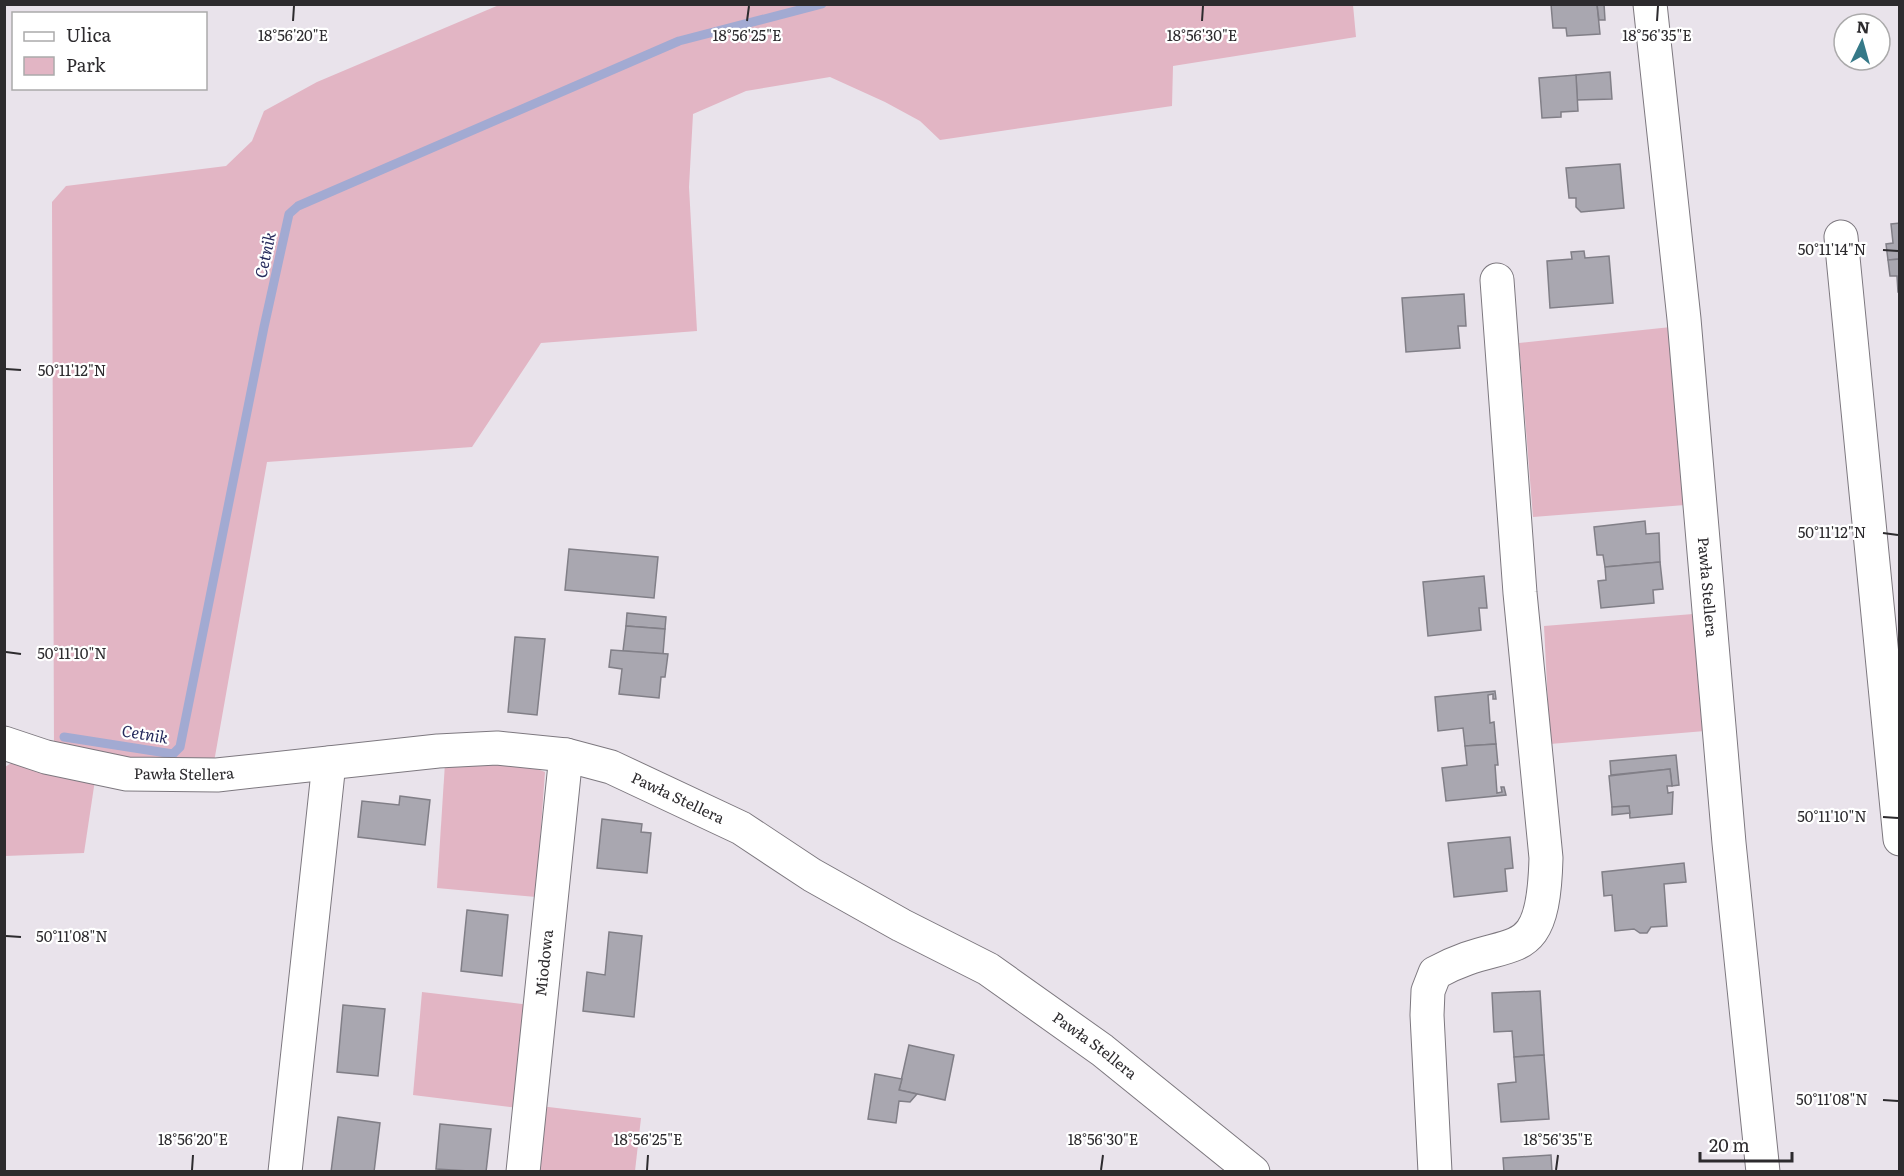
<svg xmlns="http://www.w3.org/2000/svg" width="1904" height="1176" font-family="Literata,serif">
  <rect width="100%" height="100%" fill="#e9e3eb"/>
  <g fill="#e2b5c4">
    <polygon points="499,5 1353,5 1356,37 1173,66 1172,106 940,140 920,121 885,102 830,77 746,91 693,114 689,187 697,331 541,343 472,447 267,462 214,762 126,761 54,748 52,202 66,186 226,166 252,141 264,111 317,82"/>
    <polygon points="1671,327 1685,505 1533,517 1519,343"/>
    <polygon points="1693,614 1705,731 1550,744 1544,626"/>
    <polygon points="16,760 95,780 84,853 5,856 5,767"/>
    <polygon points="445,763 527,765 545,772 536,897 437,888"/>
    <polygon points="422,992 530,1005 518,1108 413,1095"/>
    <polygon points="540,1106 641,1118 635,1171 535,1172"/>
  </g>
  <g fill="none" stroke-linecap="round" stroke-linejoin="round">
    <polyline stroke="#a2aad2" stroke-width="9" points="64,737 173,754 180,747 264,327 289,214 298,206 679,41 822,4"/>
  </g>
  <g fill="#a9a7b0" stroke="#817f87" stroke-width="1.5">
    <polygon points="1551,4 1597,4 1600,34 1567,36 1566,28 1553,28"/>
    <polygon points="1597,4 1604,4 1605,20 1599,20"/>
    <polygon points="1610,72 1612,99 1577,100 1576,75"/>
    <polygon points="1576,75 1578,111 1561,112 1561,117 1542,118 1539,78"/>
    <polygon points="1620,164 1624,208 1581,212 1576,207 1576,198 1569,198 1566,168"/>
    <polygon points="1900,223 1900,259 1888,260 1886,244 1893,243 1891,224"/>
    <polygon points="1584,251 1585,258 1609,256 1613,303 1550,308 1547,261 1572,259 1571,252"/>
    <polygon points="1900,259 1900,292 1898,292 1897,276 1890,276 1888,260"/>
    <polygon points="1464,294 1466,326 1458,326 1460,348 1406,352 1402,298"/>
    <polygon points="1645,521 1646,534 1659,533 1660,562 1605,567 1603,555 1597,555 1594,527"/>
    <polygon points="569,549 658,557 654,598 565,590"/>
    <polygon points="1660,562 1663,589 1653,590 1654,603 1601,608 1598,581 1606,580 1605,567"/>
    <polygon points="1484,576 1487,608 1479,608 1481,630 1428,636 1423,582"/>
    <polygon points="627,613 666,617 665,629 626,626"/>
    <polygon points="626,626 665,629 663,654 623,651"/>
    <polygon points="515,637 545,639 537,715 508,712"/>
    <polygon points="611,650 668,654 665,677 661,677 659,698 619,694 622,669 609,667"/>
    <polygon points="1495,691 1496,699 1493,699 1493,694 1488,695 1490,723 1494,722 1496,744 1465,746 1463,728 1438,731 1435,697"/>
    <polygon points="1496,744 1498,765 1495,765 1497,793 1502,792 1501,787 1504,787 1506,795 1446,801 1442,768 1467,765 1465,746"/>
    <polygon points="1676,755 1679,785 1672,786 1670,769 1611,775 1610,761"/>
    <polygon points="1670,769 1672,786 1667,786 1668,793 1673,792 1672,814 1630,818 1629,806 1612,807 1609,776"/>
    <polygon points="400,796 430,800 425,845 358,837 362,801 399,805"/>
    <polygon points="1629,806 1630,813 1612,815 1612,807"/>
    <polygon points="602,819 642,824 641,832 651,833 647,873 597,868"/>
    <polygon points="1510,837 1513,868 1505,869 1507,891 1454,897 1448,843"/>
    <polygon points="1684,863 1686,882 1664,884 1667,926 1651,927 1647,933 1640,933 1634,929 1615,931 1612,895 1604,896 1602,872"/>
    <polygon points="467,910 508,915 502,976 461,971"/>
    <polygon points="609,932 642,936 634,1017 583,1011 587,972 605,975"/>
    <polygon points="1540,991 1544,1055 1514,1057 1512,1031 1494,1032 1492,993"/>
    <polygon points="343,1005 385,1009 378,1076 337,1072"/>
    <polygon points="909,1045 954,1055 945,1100 899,1090"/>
    <polygon points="1544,1055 1549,1119 1501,1122 1498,1084 1516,1082 1514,1057"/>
    <polygon points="875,1074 902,1079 899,1090 917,1094 910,1102 899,1101 896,1123 868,1119"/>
    <polygon points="338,1117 380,1123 374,1172 331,1172"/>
    <polygon points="440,1124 491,1129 486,1172 436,1169"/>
    <polygon points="1551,1155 1552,1172 1504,1172 1503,1158"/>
  </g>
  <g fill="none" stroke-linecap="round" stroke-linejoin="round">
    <g stroke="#7d787f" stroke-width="35">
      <g id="minor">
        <path id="s1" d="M1650,4l34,315 45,524 34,329"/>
        <polyline points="1841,237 1900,839"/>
        <path id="s2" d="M4,743l42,14 81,17 90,1 221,-24 59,-3 69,7 45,12 130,61 71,47 89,50 87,44 114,81 151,122"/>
        <polyline points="285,1172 329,763"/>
        <path id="s3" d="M523,1172l43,-417"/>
        <path d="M1435,1172l-8,-157 1,-24 7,-18c75,-42 108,0 111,-115l-26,-265 -23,-313"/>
      </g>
    </g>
    <use href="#minor" stroke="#fff" stroke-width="33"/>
  </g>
  <path fill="none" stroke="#2d2b2e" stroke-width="2" d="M293,21l1,-15M747,21l2,-15M1202,21l1,-15M1657,21l1,-15M1883,250l15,1M6,369l15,1M1883,533l15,2M6,652l15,2M1883,817l15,1M6,936l15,1M1883,1100l15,1M192,1170l1,-15M647,1170l1,-15M1101,1170l2,-15M1556,1170l2,-15"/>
  <g text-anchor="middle" stroke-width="4.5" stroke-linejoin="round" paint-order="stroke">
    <g font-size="15" fill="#2d2b2e" stroke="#fff">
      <text dy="5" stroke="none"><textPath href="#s1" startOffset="586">Pawła Stellera</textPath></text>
      <text dy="5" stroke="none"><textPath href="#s2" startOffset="184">Pawła Stellera</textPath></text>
      <text dy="5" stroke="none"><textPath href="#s2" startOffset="688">Pawła Stellera</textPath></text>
      <text dy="5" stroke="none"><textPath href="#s3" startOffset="210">Miodowa</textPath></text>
      <text dy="5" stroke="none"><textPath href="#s2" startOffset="1174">Pawła Stellera</textPath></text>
    </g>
    <g font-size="16" font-style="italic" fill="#252a5c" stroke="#fff">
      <text transform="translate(265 255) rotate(-78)" y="6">Cetnik</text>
      <text transform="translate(145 734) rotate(9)" y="6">Cetnik</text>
    </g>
  </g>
  <g font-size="15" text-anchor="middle" fill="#2d2b2e" stroke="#fff" stroke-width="4.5" stroke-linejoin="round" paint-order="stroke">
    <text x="293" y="41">18°56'20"E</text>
    <text x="747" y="41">18°56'25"E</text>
    <text x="1202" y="41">18°56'30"E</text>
    <text x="1657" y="41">18°56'35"E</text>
    <text x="1832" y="255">50°11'14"N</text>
    <text x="72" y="376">50°11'12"N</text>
    <text x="1832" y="538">50°11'12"N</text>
    <text x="72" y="659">50°11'10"N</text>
    <text x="1832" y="822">50°11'10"N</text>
    <text x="72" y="942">50°11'08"N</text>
    <text x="1832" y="1105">50°11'08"N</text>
    <text x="193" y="1145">18°56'20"E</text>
    <text x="648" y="1145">18°56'25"E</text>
    <text x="1103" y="1145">18°56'30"E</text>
    <text x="1558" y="1145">18°56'35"E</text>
  </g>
  <rect width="1904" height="1176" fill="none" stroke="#2d2b2e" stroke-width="12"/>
  <rect x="12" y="12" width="195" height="78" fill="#ffffff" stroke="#abaaab" stroke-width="1.5"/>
  <rect x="24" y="32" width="30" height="9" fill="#ffffff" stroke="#abaaab" stroke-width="1.5"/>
  <text x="66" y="42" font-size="18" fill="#2d2b2e">Ulica</text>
  <rect x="24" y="57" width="30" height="18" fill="#e2b5c4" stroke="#abaaab" stroke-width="1.5"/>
  <text x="66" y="72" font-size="18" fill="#2d2b2e">Park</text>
  <g transform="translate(1862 42) rotate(5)"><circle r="28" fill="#ffffff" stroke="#abaaab" stroke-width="1.5"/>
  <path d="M0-4.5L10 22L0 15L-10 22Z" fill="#357988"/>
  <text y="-9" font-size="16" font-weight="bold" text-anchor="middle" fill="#2d2b2e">N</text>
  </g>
  <path d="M1700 1152v9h92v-9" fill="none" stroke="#2d2b2e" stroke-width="3"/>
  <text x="1709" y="1152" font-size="18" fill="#2d2b2e" stroke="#ffffff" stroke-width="4.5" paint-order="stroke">20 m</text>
</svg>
